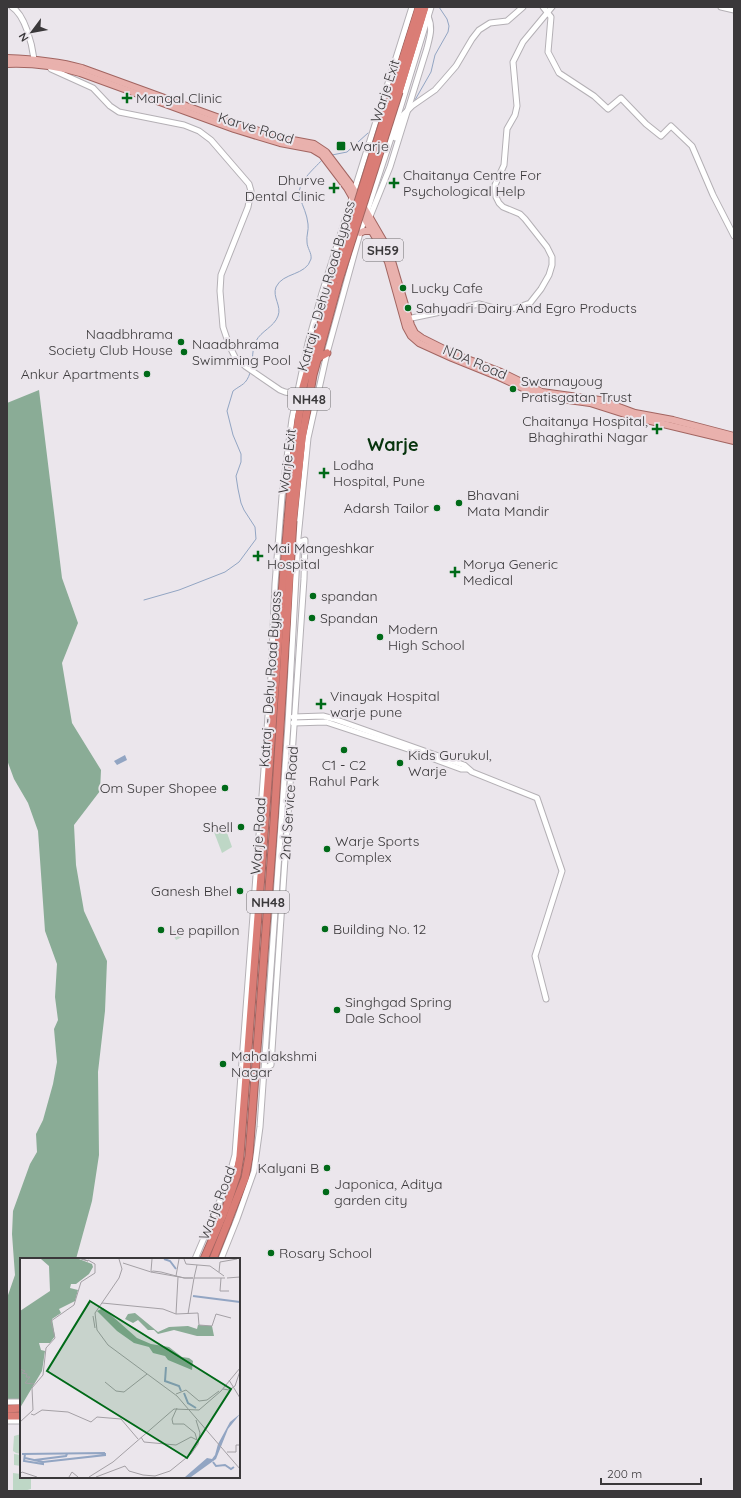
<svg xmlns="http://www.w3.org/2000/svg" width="741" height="1498" font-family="Quicksand,sans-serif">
  <rect width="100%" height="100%" fill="#ebe6ec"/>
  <g fill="#bed7c6">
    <polygon points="225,827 232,847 222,853 214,832"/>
    <polygon points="178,929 182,937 176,940 172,932"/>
    <polygon points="21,1434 21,1454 16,1453 13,1451 14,1436"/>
    <polygon points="14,1454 21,1455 21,1466 14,1465"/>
    <polygon points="13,1473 21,1474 21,1477 31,1477 31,1489 24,1491 13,1491"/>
  </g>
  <polygon fill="#8aac96" points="39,390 62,578 78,623 62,663 72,723 101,770 100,791 74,825 76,865 84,911 107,961 105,1011 98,1072 99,1155 92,1201 76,1259 21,1259 21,1406 8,1406 7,1401 7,1298 15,1275 12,1234 13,1211 30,1164 37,1152 36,1134 43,1120 53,1084 57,1062 54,1029 58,1020 55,997 57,964 45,931 38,831 28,803 14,779 7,760 7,403"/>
  <polygon fill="#92a5c3" points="125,755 127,760 117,765 114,761"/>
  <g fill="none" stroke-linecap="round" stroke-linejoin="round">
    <g stroke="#92a5c3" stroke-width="1">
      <polyline points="415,100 431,72 435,55 448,32 449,26 447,19 439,7"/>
      <polyline points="332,155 347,152 368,133"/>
      <path d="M251,368c2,-8 1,-20 5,-27 5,-10 18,-14 22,-25 4,-10 -6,-19 -2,-29 7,-15 30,-11 35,-28 1,-6 -4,-11 -4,-17 -1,-6 2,-12 1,-18 -1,-10 -5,-17 -8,-26 -5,-14 14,-29 22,-38"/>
      <path d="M144,600l35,-10 46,-18 14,-10 17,-23 -1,-12 -11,-17 -3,-7 -3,-14 -2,-13 5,-14v-8l-8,-19 -6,-24 6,-20c9,-7 13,-6 17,-18"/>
    </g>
    <g stroke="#b4b0b5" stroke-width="7">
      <g id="minor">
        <path d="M12,7c13,8 20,37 22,52"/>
        <polyline points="543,7 551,17 548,52 559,73 594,96 608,109 621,98 646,124 661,136 671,126 692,146 713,195 734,236"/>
        <polyline points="721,7 734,10"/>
        <polyline points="48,65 51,69 93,88 110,106 119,112 184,125 199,131 211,140 249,184 251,191 248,207 221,275 220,291 223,327 229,345 235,357 245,366 280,390 285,392 296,394"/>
        <polyline points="395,138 403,115 412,106 435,90 443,81 456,66 472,39 479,30 490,23 507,21 523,7"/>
        <path d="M369,219l21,-52 37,-119c3,-12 6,-20 1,-32"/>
        <polyline points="407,319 479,304 501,310 516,308 530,303 541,289 549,275 552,265 552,257 547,247 525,219 520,214 503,207 499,203 496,197 495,185 504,165 507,129 515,115 517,106 513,62 523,42 552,7"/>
        <polyline points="293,717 323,716 334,719 464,765 472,772 537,798 562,871 535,956 546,999"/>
        <polyline points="293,723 326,722 417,752"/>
        <polyline points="434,759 461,769 467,769"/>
        <polyline points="264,1069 271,1065 304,579 305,540 296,543"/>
        <polyline points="195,1259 227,1184 235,1155 271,676 275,584 282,496 292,419 308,343 322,293 412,7"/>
        <polyline points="221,1259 237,1219 254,1171 260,1127 288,724 298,538 308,438 327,353 360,233 393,132 431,7"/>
        <polyline points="7,1402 21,1402"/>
        <polyline points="7,1421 21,1421"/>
      </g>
    </g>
    <g stroke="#a26561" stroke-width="8">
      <g id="major">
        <path d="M7,58c26,1 50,3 75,10l154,56 46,14 32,6 12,8 25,33 36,62 5,14 19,64 4,8 7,5 32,16 47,18 41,20 58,8 35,13 38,7 61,16"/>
        <path d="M7,64c25,-1 49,2 73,9l154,56 46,14 32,6 10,6 25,33 35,61 6,13 18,65 5,9 8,7 33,15 47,19 41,19 50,7 44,14 100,24"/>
        <polyline points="360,233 364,231 373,231"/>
      </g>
    </g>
    <g stroke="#a26561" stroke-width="9">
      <g id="highway">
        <polyline points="393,90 419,7"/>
        <polyline points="399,92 425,7"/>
        <polyline points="318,358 327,353"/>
        <polyline points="288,520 294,451 303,387 333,282"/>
        <polyline points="293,521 302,439 313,375 339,280"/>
        <polyline points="227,1205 237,1175 240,1156 284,568"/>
        <polyline points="233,1208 245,1178 249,1156 274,821 290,570"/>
        <polyline points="204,1259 221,1220"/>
        <polyline points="213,1259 227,1224"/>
        <polyline points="7,1409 21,1408"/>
        <polyline points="7,1416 21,1416"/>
      </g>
    </g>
    <use href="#minor" stroke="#fff" stroke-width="5"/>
    <use href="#major" stroke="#e9b1ad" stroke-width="6"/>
    <use href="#highway" stroke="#da7d76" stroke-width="7"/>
    <g stroke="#a26561" stroke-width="9" stroke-linecap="butt">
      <g id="highway-bridge">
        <polyline points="339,280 399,92"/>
        <polyline points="333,282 393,90"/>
        <polyline points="284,568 288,520"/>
        <polyline points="290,570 293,521"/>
        <polyline points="221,1220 227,1205"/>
        <polyline points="227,1224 233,1208"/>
      </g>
    </g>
    <use href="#highway-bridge" stroke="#da7d76" stroke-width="7"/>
  </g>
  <g fill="#006a18" stroke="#ebe6ec" stroke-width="1.5">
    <path d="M125 92h4v4h4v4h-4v4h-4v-4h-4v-4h4z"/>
    <rect x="336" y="141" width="10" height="10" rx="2"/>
    <path d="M392 177h4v4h4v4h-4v4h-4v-4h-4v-4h4z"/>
    <path d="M332 182h4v4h4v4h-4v4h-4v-4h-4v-4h4z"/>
    <circle cx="403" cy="288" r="4"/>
    <circle cx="408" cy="308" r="4"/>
    <circle cx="181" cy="342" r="4"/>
    <circle cx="184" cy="352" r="4"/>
    <circle cx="147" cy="374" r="4"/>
    <circle cx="513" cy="389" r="4"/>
    <path d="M655 423h4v4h4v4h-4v4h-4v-4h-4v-4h4z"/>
    <path d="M322 467h4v4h4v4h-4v4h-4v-4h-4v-4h4z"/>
    <circle cx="459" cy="503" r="4"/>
    <circle cx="437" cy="508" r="4"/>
    <path d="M256 550h4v4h4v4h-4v4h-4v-4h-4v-4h4z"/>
    <path d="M453 566h4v4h4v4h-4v4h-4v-4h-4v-4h4z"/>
    <circle cx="313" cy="596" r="4"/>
    <circle cx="312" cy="618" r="4"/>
    <circle cx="380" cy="637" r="4"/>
    <path d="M319 698h4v4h4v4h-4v4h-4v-4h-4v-4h4z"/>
    <circle cx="344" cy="750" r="4"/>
    <circle cx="400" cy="763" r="4"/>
    <circle cx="225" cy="788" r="4"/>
    <circle cx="241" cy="827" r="4"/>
    <circle cx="327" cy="849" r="4"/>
    <circle cx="240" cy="891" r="4"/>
    <circle cx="325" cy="929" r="4"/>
    <circle cx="161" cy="930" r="4"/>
    <circle cx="337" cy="1010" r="4"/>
    <circle cx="223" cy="1064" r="4"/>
    <circle cx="327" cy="1168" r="4"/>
    <circle cx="326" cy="1192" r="4"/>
    <circle cx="271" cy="1253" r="4"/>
  </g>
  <g text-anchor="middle" stroke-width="4" stroke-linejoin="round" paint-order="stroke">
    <g fill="#ebe6ec" stroke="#6f6c6f" stroke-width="1">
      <rect x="363" y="239" width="40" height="22" rx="3"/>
      <rect x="288" y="388" width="42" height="22" rx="3"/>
      <rect x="247" y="891" width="42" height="22" rx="3"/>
    </g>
    <g font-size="13" font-weight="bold" fill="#3a383a">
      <text x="383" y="255">SH59</text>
      <text x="309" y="404">NH48</text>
      <text x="268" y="907">NH48</text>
    </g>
    <g font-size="14" fill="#3a383a" stroke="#ebe6ec">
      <text transform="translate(385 91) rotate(-72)" y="5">Warje Exit</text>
      <text transform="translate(256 128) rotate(17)" y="5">Karve Road</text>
      <text transform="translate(326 286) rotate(-74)" y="5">Katraj - Dehu Road Bypass</text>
      <text transform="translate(475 362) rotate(23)" y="5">NDA Road</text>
      <text transform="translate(287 461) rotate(-83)" y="5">Warje Exit</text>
      <text transform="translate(270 679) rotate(-86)" y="5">Katraj - Dehu Road Bypass</text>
      <text transform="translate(289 803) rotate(-86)" y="5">2nd Service Road</text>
      <text transform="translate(258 836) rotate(-86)" y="5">Warje Road</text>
      <text transform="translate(217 1203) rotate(-69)" y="5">Warje Road</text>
    </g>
    <g font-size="14" fill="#3a383a" stroke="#ebe6ec" text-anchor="start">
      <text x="136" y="103">Mangal Clinic</text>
      <text x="350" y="151">Warje</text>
      <text x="403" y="180">Chaitanya Centre For<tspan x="403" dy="16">Psychological Help</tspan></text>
      <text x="325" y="185" text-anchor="end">Dhurve<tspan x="325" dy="16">Dental Clinic</tspan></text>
      <text x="411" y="293">Lucky Cafe</text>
      <text x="416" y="313">Sahyadri Dairy And Egro Products</text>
      <text x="173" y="339" text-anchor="end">Naadbhrama<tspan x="173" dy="16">Society Club House</tspan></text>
      <text x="192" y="349">Naadbhrama<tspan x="192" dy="16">Swimming Pool</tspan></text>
      <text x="139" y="379" text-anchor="end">Ankur Apartments</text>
      <text x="521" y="386">Swarnayoug<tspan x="521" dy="16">Pratisgatan Trust</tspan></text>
      <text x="648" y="426" text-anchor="end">Chaitanya Hospital,<tspan x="648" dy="16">Bhaghirathi Nagar</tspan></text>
      <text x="333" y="470">Lodha<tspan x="333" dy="16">Hospital, Pune</tspan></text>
      <text x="467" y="500">Bhavani<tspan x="467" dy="16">Mata Mandir</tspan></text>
      <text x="429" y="513" text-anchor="end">Adarsh Tailor</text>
      <text x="267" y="553">Mai Mangeshkar<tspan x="267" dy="16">Hospital</tspan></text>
      <text x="463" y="569">Morya Generic<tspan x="463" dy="16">Medical</tspan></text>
      <text x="321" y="601">spandan</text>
      <text x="320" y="623">Spandan</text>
      <text x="388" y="634">Modern<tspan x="388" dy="16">High School</tspan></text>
      <text x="330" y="701">Vinayak Hospital<tspan x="330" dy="16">warje pune</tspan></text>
      <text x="408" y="760">Kids Gurukul,<tspan x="408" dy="16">Warje</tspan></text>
      <text x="344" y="770" text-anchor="middle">C1 - C2<tspan x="344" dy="16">Rahul Park</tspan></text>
      <text x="217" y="793" text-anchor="end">Om Super Shopee</text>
      <text x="233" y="832" text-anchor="end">Shell</text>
      <text x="335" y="846">Warje Sports<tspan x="335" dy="16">Complex</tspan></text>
      <text x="232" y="896" text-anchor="end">Ganesh Bhel</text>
      <text x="333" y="934">Building No. 12</text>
      <text x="169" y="935">Le papillon</text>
      <text x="345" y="1007">Singhgad Spring<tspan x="345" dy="16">Dale School</tspan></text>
      <text x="231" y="1061">Mahalakshmi<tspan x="231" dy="16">Nagar</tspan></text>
      <text x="319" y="1173" text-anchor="end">Kalyani B</text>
      <text x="334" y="1189">Japonica, Aditya<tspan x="334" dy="16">garden city</tspan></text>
      <text x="279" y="1258">Rosary School</text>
    </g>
    <g font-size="18" font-weight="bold" fill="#07340d" stroke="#ebe6ec">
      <text x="393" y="451">Warje</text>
    </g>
  </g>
  <g transform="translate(20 1258)">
    <rect width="220" height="220" fill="#ebe6ec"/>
    <path d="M21,1h38l13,5 1,3 -4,7 -13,10h-5l-1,4 8,2 -3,11 -16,8 2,4 -9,6 3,17 -5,7h-11l2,7 4,1 -3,20 -22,37v-97l30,-20 -1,-25zM83,50l34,30 14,6 18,3 13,10 7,1 4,3 -1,9 -24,-10 -3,-4 -12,-3 -4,-6 -15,-4 -17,-12 -20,-20zM115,55l23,19 11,-5 19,-1 9,3 1,-4 14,1 2,10h-17l-23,-6 -16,4 -4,-4h-6l-10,-10 -5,3 -8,-4 3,-5z" fill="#8aac96"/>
    <path d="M220,156l-12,15 -12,30 -25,18h-6l22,-19 5,1 3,-4 3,-11 12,-22z" fill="#92a5c3"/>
    <path fill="none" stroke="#92a5c3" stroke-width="2" d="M144,1l6,2 6,8M173,38l47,6M146,109l-1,14 14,5 2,5M164,135l4,10 8,5M2,196l83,-1M5,196l-1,7 19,3v-2M5,200l18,4 62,-7v-2M15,202l31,-4 1,-2M193,204l3,4 9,-1 6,4 3,-2"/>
    <path fill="none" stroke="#a4a0a5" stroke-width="1" d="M61,1l7,2 -5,-2M99,1l3,10 -3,9 -24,35 2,17 11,15 69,51 63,73M164,1l2,5 24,2 14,10M103,5l28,9M131,13l1,-12M199,14l1,-10 17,-3M156,18l3,-17M173,20h-9l-23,-6 -8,-1 -2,1 34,6h8M174,20l3,-13M174,20h31M201,20l-1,13h9M207,20l13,-1M82,45l61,6 13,5 22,-1 1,12 13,1 4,-12 15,4M156,56l2,-37M168,56l6,-36M73,58l2,12M0,111l5,2 -3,2 5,1 -1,3h4l-5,6 9,1M209,122l11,18M85,124l11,9 8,1 23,-18M203,131l6,1 6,-4 5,-15M156,136l10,-4 13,11 8,-1 12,-9M157,150l-5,11 1,5h11l11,9 2,7M11,156l3,1 8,-5 26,2 23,10 6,-5 24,2 17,20M0,164l13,-12 -1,-22 11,-13 3,-27 9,-10 -4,-17 23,-16 7,-23 14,-9v-9l-7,-4M121,179l3,5 32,3 15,-8 6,3M207,194h9v-7h4M0,216l2,-2 15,5M49,219l3,-5 6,5M69,219l24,-15 61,-53 25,1 22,-19 19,-23M76,219l29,-11 4,5 14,4 12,1 15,-5 21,-17 7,-10 2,-11 -4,-13"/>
    <path fill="#006a18" fill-opacity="0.15" stroke="#006a18" stroke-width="2" d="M70,43l141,88 -44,69 -140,-87z"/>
    <rect width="220" height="220" fill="none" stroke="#3a383a" stroke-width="2"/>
  </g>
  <rect width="741" height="1498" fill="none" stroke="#3a383a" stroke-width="16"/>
  <g transform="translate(32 32) rotate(238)" stroke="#ebe6ec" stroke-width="3" paint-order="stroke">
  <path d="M0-3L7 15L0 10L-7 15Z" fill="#3a383a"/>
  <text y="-6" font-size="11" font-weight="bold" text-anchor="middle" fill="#3a383a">N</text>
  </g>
  <path d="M601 1478v6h100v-6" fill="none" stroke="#3a383a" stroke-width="2"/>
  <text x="607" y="1478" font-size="12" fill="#3a383a" stroke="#ebe6ec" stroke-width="3" paint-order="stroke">200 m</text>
</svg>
